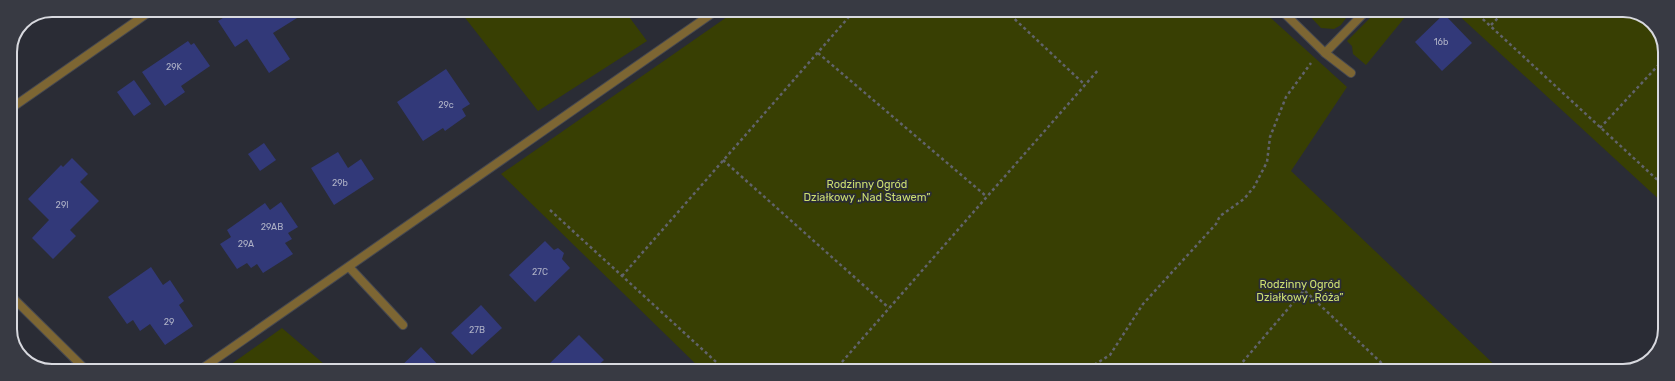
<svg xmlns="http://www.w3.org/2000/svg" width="1675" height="381" font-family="Rubik,sans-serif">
  <rect width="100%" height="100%" fill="#2a2c35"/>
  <g fill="#383f03">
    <polygon points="459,10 624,10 647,41 538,111"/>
    <polygon points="737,10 1263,11 1347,87 1291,171 1501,371 703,371 501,174"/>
    <polygon points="1305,11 1347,11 1346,18 1341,25 1334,29 1321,28"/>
    <polygon points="1377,11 1410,11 1366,65 1353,54 1352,46 1347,41"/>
    <polygon points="1454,11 1632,11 1654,24 1665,46 1664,204"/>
    <polygon points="282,328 331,370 223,370"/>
  </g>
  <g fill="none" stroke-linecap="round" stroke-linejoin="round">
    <polyline stroke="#7591be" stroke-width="7" points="1631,368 1653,356"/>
  </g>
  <g fill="#323979">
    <polygon points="236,10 292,10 297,18 273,33 290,59 269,73 247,39 235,47 218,21"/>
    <polygon points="1444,14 1472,43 1442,71 1415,42"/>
    <polygon points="188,41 191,45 194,43 210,66 181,86 185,92 165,106 142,72"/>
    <polygon points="446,69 470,104 462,109 466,116 445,131 443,128 423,141 397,102"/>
    <polygon points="134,80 151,104 134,116 117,92"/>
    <polygon points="264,143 276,160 260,171 248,154"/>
    <polygon points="338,152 348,168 361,159 374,179 334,205 311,168"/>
    <polygon points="72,158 88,174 80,182 99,201 70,230 76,236 53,259 32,238 49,220 28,199 61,165 63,167"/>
    <polygon points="281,202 298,227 288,233 292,239 285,243 293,254 263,273 257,264 251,268 247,263 237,269 220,244 231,237 227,230 265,203 270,210"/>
    <polygon points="545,241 554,250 558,248 564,253 562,259 570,268 535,302 509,275"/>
    <polygon points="151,267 163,285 170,280 184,301 179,305 193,326 165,345 150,324 140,331 133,320 127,324 108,297"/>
    <polygon points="481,305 502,328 472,355 451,333"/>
    <polygon points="579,335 604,360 593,370 553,370 548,365"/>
    <polygon points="421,347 443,370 387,370 393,365 397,370"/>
  </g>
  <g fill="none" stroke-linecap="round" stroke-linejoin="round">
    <g stroke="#464850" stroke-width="10">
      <g id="service">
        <polyline points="1282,11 1325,53 1351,73"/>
        <polyline points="1325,53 1366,11"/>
        <polyline points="10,109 152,10"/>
        <polyline points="349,267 403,325"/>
        <polyline points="10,295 86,370"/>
      </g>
    </g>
    <g stroke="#464850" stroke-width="10">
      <polyline id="minor" points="200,370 717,10"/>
    </g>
    <g stroke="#61636b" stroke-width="2.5" stroke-dasharray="3 3" stroke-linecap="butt">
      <polyline points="1006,11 1084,84"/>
      <polyline points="1474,11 1664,186"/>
      <polyline points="1491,25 1505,11"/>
      <polyline points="818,53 986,196"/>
      <polyline points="1600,128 1665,58"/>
      <polyline points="723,160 889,308"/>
      <polyline points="550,210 726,371"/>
      <polyline points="622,276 855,10"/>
      <polyline points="834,371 1099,69"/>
      <polyline points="1084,371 1110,355 1143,304 1216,224 1220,216 1244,199 1254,187 1267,162 1270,137 1286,97 1311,63"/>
      <polyline points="1235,371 1304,290 1390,371"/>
    </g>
    <use href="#service" stroke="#7d6633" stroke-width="8"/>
    <use href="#minor" stroke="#7d6633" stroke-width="8"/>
  </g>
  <g text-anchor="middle" stroke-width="3.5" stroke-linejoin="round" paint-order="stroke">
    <g font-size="9" fill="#aeb1c6">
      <text x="1441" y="45">16b</text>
      <text x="174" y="70">29K</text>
      <text x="446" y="108">29c</text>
      <text x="340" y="186">29b</text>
      <text x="62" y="208">29l</text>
      <text x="272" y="230">29AB</text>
      <text x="246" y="247">29A</text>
      <text x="540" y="275">27C</text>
      <text x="169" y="325">29</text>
      <text x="477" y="333">27B</text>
    </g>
    <g font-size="11" fill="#cddf71" stroke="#2a2c35">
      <text x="867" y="188">Rodzinny Ogród<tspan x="867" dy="13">Działkowy „Nad Stawem”</tspan></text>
      <text x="1300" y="288">Rodzinny Ogród<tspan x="1300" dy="13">Działkowy „Róża”</tspan></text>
    </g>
  </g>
  <path d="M0 0H1675V381H0ZM52 17H1623A35 35 0 0 1 1658 52V329A35 35 0 0 1 1623 364H52A35 35 0 0 1 17 329V52A35 35 0 0 1 52 17Z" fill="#383a43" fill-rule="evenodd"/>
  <path fill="none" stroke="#d8d9df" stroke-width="2" d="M52 17H1623A35 35 0 0 1 1658 52V329A35 35 0 0 1 1623 364H52A35 35 0 0 1 17 329V52A35 35 0 0 1 52 17Z"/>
</svg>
